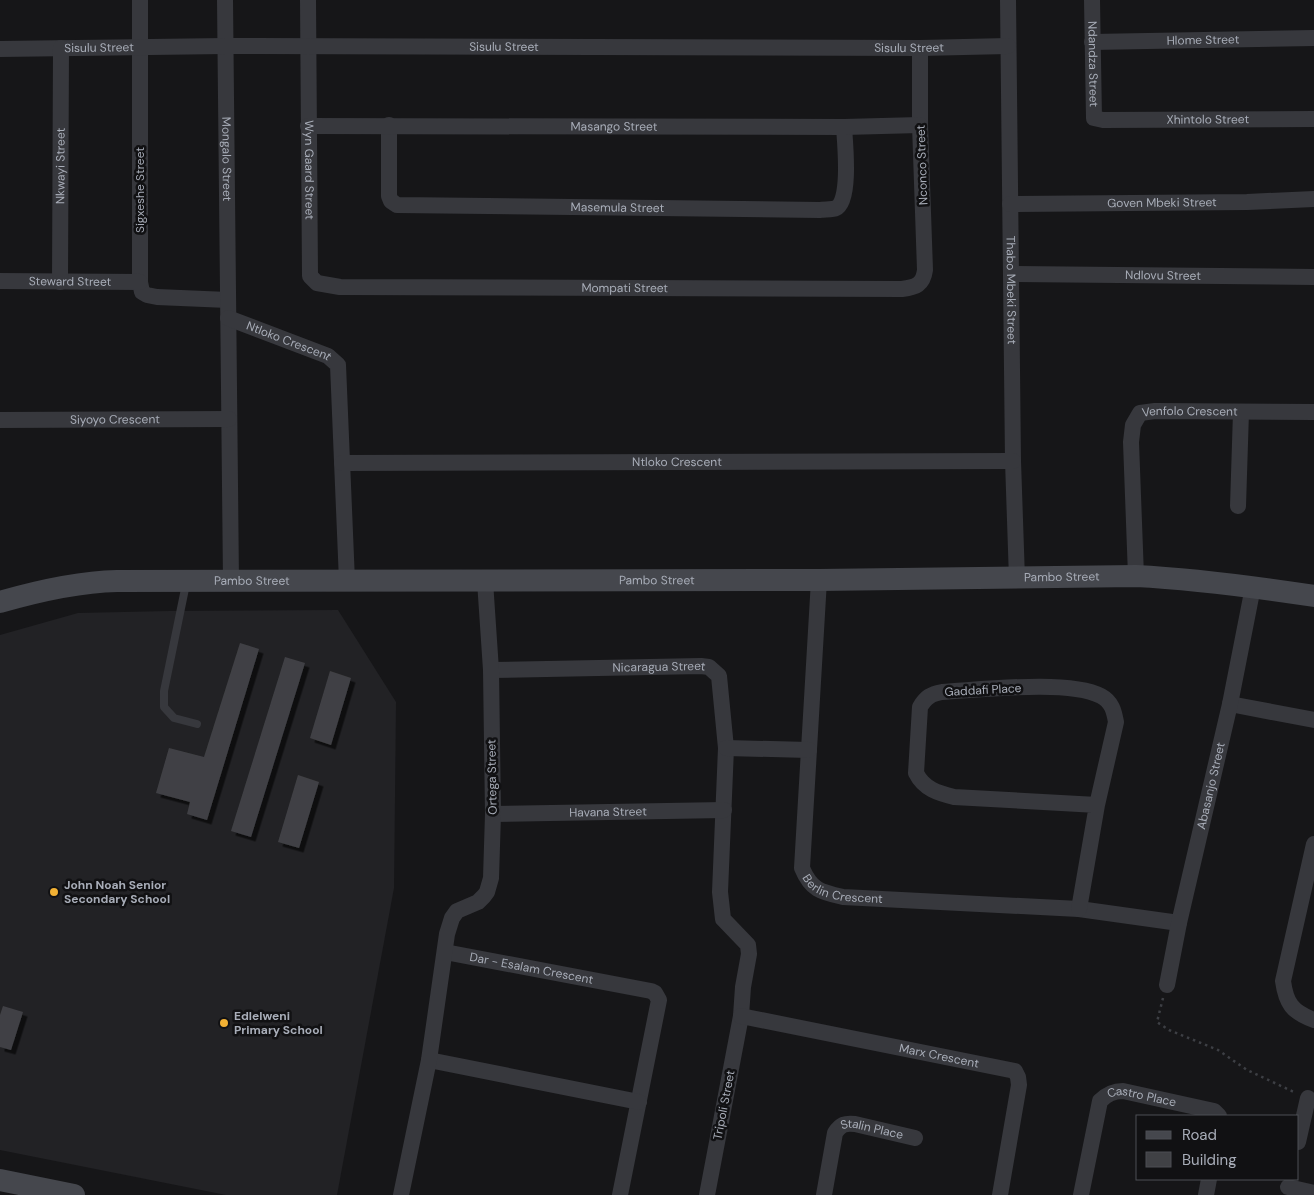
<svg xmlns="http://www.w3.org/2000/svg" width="1314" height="1195" font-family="'DM Sans',sans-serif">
  <defs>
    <filter id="shadow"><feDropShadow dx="4.5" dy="4.5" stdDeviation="0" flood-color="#0009"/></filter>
  </defs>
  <rect width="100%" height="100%" fill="#161618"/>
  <polygon fill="#222225" points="338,610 396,702 394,888 337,1195 226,1195 0,1150 0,635 78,613 169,611"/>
  <g fill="#404145" filter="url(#shadow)">
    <polygon points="240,643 259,649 207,820 187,814 190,802 156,793 169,748 204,757"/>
    <polygon points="285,657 305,663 251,837 231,831"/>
    <polygon points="330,671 351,678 331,745 310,738"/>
    <polygon points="298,775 319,782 299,848 278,842"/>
    <polygon points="3,1006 23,1012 11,1050 0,1047 0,1015"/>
  </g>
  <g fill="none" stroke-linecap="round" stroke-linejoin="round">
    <polyline stroke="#3d3f44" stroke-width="2.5" stroke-dasharray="2.5 4" stroke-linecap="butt" points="1163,998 1157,1022 1169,1030 1218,1050 1247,1070 1296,1093"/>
    <polyline stroke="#37383d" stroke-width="8" points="186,584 164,691 164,707 174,718 197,724"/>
    <g stroke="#37383d" stroke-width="16">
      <polyline points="140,0 140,282 142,292 147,295 157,297 228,300"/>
      <path id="s1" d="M225,0l6,582"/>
      <path id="s2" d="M308,0l2,276 7,7 23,4 562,2c14,-2 21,-4 23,-19l-5,-145v-77"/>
      <path id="s3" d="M1008,0l5,461 4,118"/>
      <path id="s4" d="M1092,0l2,118 9,2 211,-1"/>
      <path id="s5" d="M1092,42l222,-4"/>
      <path id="s6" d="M0,49l225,-3 695,2 88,-2"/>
      <path id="s7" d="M389,125v71l2,5 6,4 423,5c4,-1 12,0 16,-2 15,-6 9,-66 8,-81"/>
      <path id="s8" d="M308,126l536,1 76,-2"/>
      <path id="s9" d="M1010,204l237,-2 67,-3"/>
      <path id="s10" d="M1012,274l302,3"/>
      <path id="s11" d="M0,281l140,1"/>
      <path id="s12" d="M60,282l1,-234"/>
      <path id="s13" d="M228,318l100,38 10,9 9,216"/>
      <path id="s14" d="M0,420l229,-1"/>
      <path id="s15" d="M342,463l671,-2"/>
      <polyline points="1238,506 1241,412"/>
      <path id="s16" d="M1136,576l-5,-134 2,-17 7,-12 15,-2 159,1"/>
      <path id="s17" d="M819,580l-17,288c9,22 19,24 41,29l236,12 100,14"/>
      <path id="s18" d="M491,670l210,-4 8,1 10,9 7,72 -6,144 3,27 25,26 1,9 -6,33 -2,29 -34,179"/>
      <polyline points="1230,704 1314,720"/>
      <polyline points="726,748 809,750"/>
      <path id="s19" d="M493,814l231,-4"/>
      <path d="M1314,844l-31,137c3,22 9,31 31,39"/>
      <path d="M1079,909l18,-104 19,-83c-2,-11 -4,-20 -15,-26 -32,-17 -121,-6 -159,-4 -11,2 -16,5 -22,15l-4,66c8,16 22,20 38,24l143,8"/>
      <path id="s20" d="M445,952l206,39 4,2 4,7 -39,195"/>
      <path id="s21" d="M1167,985l12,-62 51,-219 23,-117"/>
      <path id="s22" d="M741,1016l274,55 3,6 1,8 -19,110"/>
      <polyline points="429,1060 639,1102"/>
      <polyline points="1298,1142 1308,1098"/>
      <polyline points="1288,1187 1314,1193"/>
      <polyline points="401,1195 429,1060 447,934 452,918 457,911 478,902 484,896 487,892 491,878 493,814 491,670 485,581"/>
      <path id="s23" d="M824,1195l11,-62c6,-9 10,-10 20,-9l60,14"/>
      <path id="s24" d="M1081,1195l19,-94c7,-7 13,-10 23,-10l91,20 5,5"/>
      <polyline points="1206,1195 1209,1179"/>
    </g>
    <g stroke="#45474d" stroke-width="22">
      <path id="s25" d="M0,602c38,-11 77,-20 117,-21l702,-1 317,-4c60,3 119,11 178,20"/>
      <polyline points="0,1180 74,1195"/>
    </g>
  </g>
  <g fill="#f2b134" stroke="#111113" stroke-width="2">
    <circle cx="54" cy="892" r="5"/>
    <circle cx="224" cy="1023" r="5"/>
  </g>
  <g text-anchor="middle" stroke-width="5" stroke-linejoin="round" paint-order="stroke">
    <g font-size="12" fill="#a8adb8" stroke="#111113">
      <text dy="4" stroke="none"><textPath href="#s5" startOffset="111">Hlome Street</textPath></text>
      <text dy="4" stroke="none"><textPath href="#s6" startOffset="504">Sisulu Street</textPath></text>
      <text dy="4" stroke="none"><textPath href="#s6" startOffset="909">Sisulu Street</textPath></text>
      <text dy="4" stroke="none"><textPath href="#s6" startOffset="99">Sisulu Street</textPath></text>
      <text dy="4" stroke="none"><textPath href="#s4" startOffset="64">Ndandza Street</textPath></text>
      <text dy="4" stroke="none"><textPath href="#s4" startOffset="232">Xhintolo Street</textPath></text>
      <text dy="4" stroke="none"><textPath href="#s8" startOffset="306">Masango Street</textPath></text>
      <text dy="4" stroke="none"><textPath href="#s1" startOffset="159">Mongalo Street</textPath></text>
      <text dy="4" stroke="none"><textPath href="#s12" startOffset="116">Nkwayi Street</textPath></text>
      <text transform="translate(922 165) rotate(-92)" y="4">Nconco Street</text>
      <text dy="4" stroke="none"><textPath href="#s2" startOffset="170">Wyn Gaard Street</textPath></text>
      <text transform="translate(140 190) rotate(-90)" y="4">Sigxeshe Street</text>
      <text dy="4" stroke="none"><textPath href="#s9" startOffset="152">Goven Mbeki Street</textPath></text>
      <text dy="4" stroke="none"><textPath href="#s7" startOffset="304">Masemula Street</textPath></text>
      <text dy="4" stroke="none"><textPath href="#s10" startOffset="151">Ndlovu Street</textPath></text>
      <text dy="4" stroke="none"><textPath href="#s11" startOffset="70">Steward Street</textPath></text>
      <text dy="4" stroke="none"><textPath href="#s2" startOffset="594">Mompati Street</textPath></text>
      <text dy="4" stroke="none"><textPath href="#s3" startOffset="290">Thabo Mbeki Street</textPath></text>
      <text dy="4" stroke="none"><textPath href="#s13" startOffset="65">Ntloko Crescent</textPath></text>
      <text dy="4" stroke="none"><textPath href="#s16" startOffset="215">Venfolo Crescent</textPath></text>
      <text dy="4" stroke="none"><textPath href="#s14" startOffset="115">Siyoyo Crescent</textPath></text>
      <text dy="4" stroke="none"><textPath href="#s15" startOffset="335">Ntloko Crescent</textPath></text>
      <text dy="4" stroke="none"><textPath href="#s25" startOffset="1064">Pambo Street</textPath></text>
      <text dy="4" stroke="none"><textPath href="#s25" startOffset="659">Pambo Street</textPath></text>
      <text dy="4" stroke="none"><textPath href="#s25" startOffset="254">Pambo Street</textPath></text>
      <text dy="4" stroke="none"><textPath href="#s18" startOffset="168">Nicaragua Street</textPath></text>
      <text transform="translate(983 690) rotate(-3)" y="4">Gaddafi Place</text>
      <text transform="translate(492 777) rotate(-91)" y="4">Ortega Street</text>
      <text dy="4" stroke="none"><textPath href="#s21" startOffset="204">Abasanjo Street</textPath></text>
      <text dy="4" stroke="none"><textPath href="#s19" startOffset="115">Havana Street</textPath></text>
      <text dy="4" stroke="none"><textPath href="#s17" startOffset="339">Berlin Crescent</textPath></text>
      <text dy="4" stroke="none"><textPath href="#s20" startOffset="88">Dar - Esalam Crescent</textPath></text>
      <text dy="4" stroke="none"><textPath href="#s22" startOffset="202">Marx Crescent</textPath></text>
      <text dy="4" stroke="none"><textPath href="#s24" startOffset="141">Castro Place</textPath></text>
      <text transform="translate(724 1105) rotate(-79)" y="4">Tripoli Street</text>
      <text dy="4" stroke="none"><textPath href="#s23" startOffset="104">Stalin Place</textPath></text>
    </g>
    <g font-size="12" font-weight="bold" fill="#a8adb8" stroke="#111113" text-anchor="start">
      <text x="64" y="889">John Noah Senior<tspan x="64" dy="14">Secondary School</tspan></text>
      <text x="234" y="1020">Edlelweni<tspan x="234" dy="14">Primary School</tspan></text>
    </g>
  </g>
  <rect x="1136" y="1115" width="162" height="65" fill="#111113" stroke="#4d4f55"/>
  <rect x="1146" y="1131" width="25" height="8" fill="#45474d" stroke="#4d4f55"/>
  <text x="1182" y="1140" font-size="15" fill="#a8adb8">Road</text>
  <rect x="1146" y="1152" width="25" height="15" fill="#404145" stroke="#4d4f55"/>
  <text x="1182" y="1165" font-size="15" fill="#a8adb8">Building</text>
</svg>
